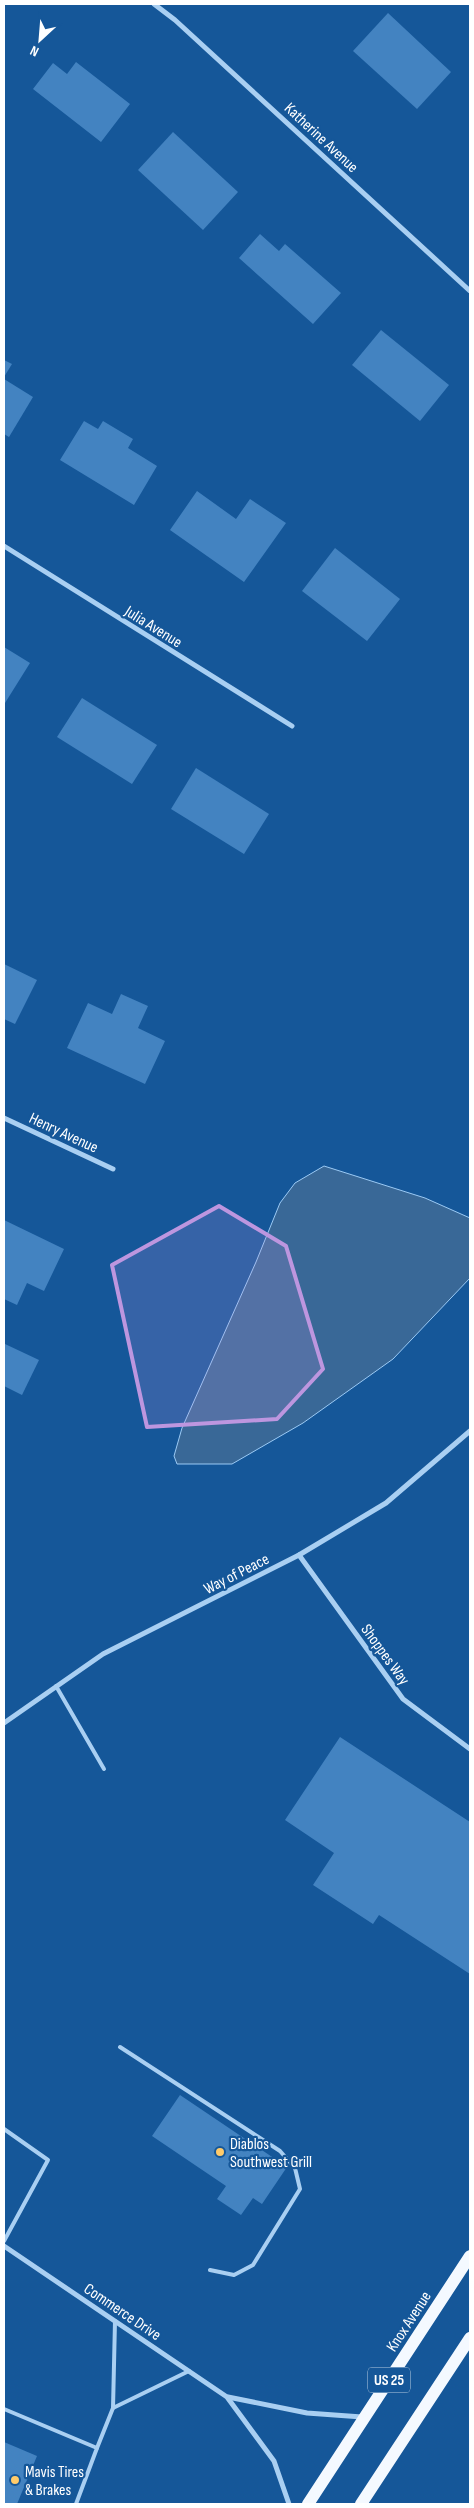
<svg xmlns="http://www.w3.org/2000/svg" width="474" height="2508" font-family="'Sofia Sans Condensed',sans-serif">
  <rect width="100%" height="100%" fill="#155799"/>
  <polygon fill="#396897" stroke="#9bcaf5" points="324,1166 425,1198 470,1218 470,1278 393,1359 303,1423 232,1464 177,1464 174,1456 182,1428 256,1262 280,1203 295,1183"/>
  <g fill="#4383c1">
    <polygon points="388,13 451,72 417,109 353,51"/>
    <polygon points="76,62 130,104 101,142 33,89 53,63 67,74"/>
    <polygon points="173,132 238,192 203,230 138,170"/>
    <polygon points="260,234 279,251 285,244 341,293 313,324 239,258"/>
    <polygon points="381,330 449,385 420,421 352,365"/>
    <polygon points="4,360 12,364 4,377"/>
    <polygon points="4,379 33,397 9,437 4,434"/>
    <polygon points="84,421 98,429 103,421 133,439 128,448 157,466 134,505 60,460"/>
    <polygon points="197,491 236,519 250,499 286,523 244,582 170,530"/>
    <polygon points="335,548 400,599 367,641 302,591"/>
    <polygon points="4,647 30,663 5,703 4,702"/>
    <polygon points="82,698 157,745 132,784 57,737"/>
    <polygon points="196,768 269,814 244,854 171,809"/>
    <polygon points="4,964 37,980 15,1024 4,1019"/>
    <polygon points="121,994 148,1006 138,1028 165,1041 145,1084 67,1048 88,1003 112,1014"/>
    <polygon points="4,1220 64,1249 44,1291 27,1283 17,1305 4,1299"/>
    <polygon points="5,1344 39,1360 22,1395 4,1386"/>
    <polygon points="340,1737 470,1822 470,1974 379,1915 373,1924 313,1885 334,1853 285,1820"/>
    <polygon points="180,2095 287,2167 262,2204 253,2198 241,2215 217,2199 226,2186 152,2136"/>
    <polygon points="4,2442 37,2456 17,2504 4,2504"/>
  </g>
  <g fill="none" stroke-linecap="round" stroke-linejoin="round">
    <g stroke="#a9cff2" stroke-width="4">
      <polyline points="56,1686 104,1769"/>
      <polyline points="120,2047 280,2151 295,2168 300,2189 253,2265 234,2275 210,2270"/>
      <polyline points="4,2129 48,2160 4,2241"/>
      <polyline points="113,2408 189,2371"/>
      <polyline points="4,2409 97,2448 76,2504"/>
      <polyline points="97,2448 113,2408 115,2321"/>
    </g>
    <g stroke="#a9cff2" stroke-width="5">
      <polyline points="154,4 175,20 470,291"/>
      <polyline points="4,546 292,726"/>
      <polyline points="4,1118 113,1169"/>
      <polyline points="299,1555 403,1699 470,1749"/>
      <polyline points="4,1723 103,1654 299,1555 386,1503 470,1431"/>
      <polyline points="4,2246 227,2397 274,2461 289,2504"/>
      <polyline points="228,2397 307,2413 362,2417"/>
    </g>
    <g stroke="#f4f9ff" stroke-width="12">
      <polyline points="308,2504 470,2256"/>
      <polyline points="361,2504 470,2338"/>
    </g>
  </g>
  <path fill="#bd96df" fill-opacity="0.2" stroke="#bd96df" stroke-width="4" stroke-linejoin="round" d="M219,1206l67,40 37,123 -46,50 -130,8 -35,-162z"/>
  <g fill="#ffcb6a" stroke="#155799" stroke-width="2">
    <circle cx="220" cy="2152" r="5"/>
    <circle cx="15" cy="2480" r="5"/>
  </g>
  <g text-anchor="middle" stroke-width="4.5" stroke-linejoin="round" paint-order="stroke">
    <rect fill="#155799" stroke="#b9cde0" stroke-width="1" x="368" y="2367.5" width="42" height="25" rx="4"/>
    <g font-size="15" font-weight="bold" fill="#fff">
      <text x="389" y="2385">US 25</text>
    </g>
    <g font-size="16" fill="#fff" stroke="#155799">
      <text transform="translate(322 137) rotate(43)" y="6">Katherine Avenue</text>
      <text transform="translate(154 626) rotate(32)" y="6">Julia Avenue</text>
      <text transform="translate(64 1132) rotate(25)" y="6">Henry Avenue</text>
      <text transform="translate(236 1573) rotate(-27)" y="6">Way of Peace</text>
      <text transform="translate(386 1654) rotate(54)" y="6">Shoppes Way</text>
      <text transform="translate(123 2311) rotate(34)" y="6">Commerce Drive</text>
      <text transform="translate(408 2321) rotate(-57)" y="6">Knox Avenue</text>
    </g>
    <g font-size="16" fill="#fff" stroke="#155799" text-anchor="start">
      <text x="230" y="2149">Diablos<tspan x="230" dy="18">Southwest Grill</tspan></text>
      <text x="25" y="2477">Mavis Tires<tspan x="25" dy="18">&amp; Brakes</tspan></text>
    </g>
  </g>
  <rect width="474" height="2508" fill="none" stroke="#ffffff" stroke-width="10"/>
  <g transform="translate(40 40) rotate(206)" stroke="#155799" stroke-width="4" paint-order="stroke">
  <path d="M0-4L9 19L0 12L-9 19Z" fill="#ffffff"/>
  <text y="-8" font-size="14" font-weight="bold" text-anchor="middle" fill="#ffffff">N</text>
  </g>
</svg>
